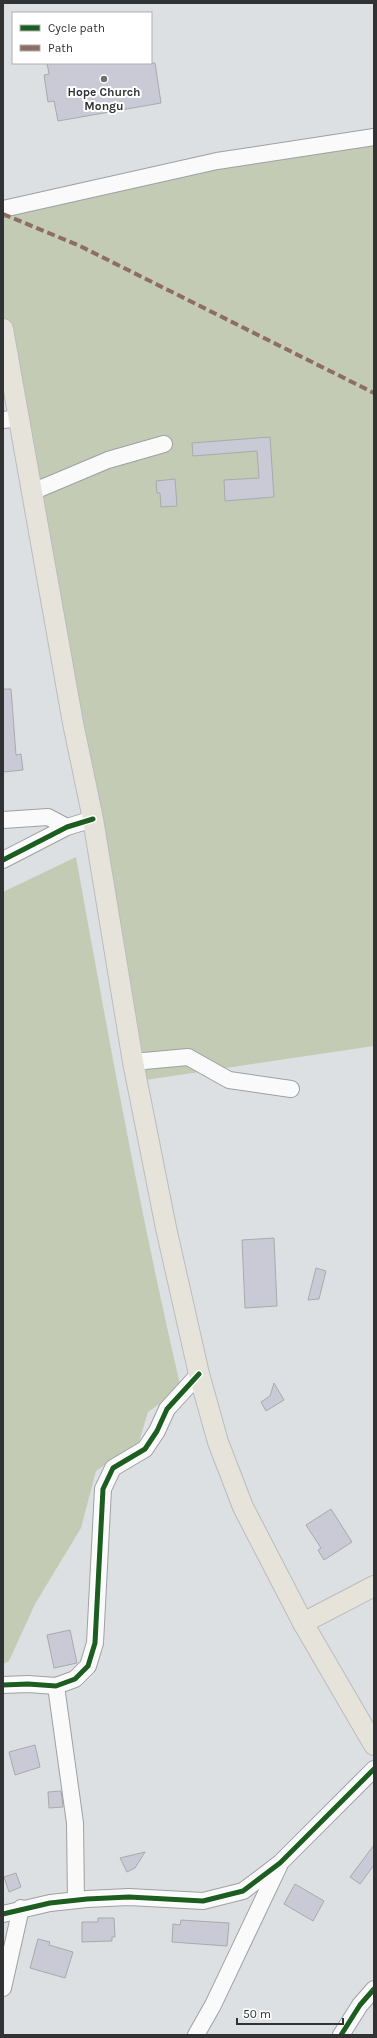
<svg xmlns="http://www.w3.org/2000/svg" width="377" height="2038" font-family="Karla,sans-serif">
  <rect width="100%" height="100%" fill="#dde0e2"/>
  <g fill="#c4cbb4">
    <polygon points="374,137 374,1046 139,1081 91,822 3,314 3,208"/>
    <path d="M76,857c32,177 64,356 105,532l-33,23 -9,30 -43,29 -15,57 -46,76 -26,57 -6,3v-772z"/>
  </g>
  <g fill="#c9cad6" stroke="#a8aaac">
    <polygon points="47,63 155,63 161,103 58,121 54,101 48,102 44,75 49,74"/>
    <polygon points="270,437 274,497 225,501 224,480 259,478 257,451 193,456 192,443"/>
    <polygon points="175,479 177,506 161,507 160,493 157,493 156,481"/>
    <polygon points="3,689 11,689 16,755 21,754 23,770 3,772"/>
    <polygon points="274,1238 277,1306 245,1308 242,1240"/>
    <polygon points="316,1268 326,1271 319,1299 308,1300"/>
    <polygon points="274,1383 284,1400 266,1411 261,1402 270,1396"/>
    <polygon points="331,1509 352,1542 324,1560 318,1550 321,1548 306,1525"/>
    <polygon points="70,1630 77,1663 54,1668 47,1635"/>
    <polygon points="35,1745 40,1767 15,1775 9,1752"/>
    <polygon points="61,1791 63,1807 49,1808 48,1792"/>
    <polygon points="374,1845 374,1865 360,1884 350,1877"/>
    <polygon points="145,1852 135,1868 127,1872 120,1858"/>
    <polygon points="16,1873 21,1887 9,1892 4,1877"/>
    <polygon points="295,1884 324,1901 313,1921 284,1904"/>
    <polygon points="98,1918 114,1918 115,1937 112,1937 112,1941 82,1942 82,1922 98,1922"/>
    <polygon points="181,1920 229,1923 227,1946 172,1942 173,1924 180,1925"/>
    <polygon points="38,1939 50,1942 49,1945 73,1952 65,1978 30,1968"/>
  </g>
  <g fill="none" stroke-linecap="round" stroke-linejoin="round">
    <g stroke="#9ea0a2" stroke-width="18">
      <g id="minor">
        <polyline points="3,209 217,161 374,137"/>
        <polyline points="3,420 20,418"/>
        <polyline points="32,492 108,460 164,444"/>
        <polyline points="3,820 48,817 67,827"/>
        <polyline points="3,860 67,827 93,819"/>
        <polyline points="133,1062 188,1057 229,1080 291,1089"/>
        <polyline points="3,1685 28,1684 56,1686 75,1679 88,1666 95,1643 103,1489 113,1468 145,1449 157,1431 167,1409 199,1374"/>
        <polyline points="56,1686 75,1823 76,1900"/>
        <polyline points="3,1914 50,1903 87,1899 129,1897 203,1901 243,1891 280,1863 374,1769"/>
        <polyline points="3,1988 21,1908"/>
        <polyline points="196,2035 213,2005 279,1866"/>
        <polyline points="341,2035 360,2005 374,1989"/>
      </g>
    </g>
    <g stroke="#bbbcbd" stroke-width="22">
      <g id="major">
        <polyline points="3,329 73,723 93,819 133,1062 166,1228 199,1374 218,1442 243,1507 303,1623 374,1745"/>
        <polyline points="303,1623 374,1586"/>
      </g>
    </g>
    <use href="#minor" stroke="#fafafb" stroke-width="16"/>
    <use href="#major" stroke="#e6e3db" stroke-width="20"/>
    <polyline stroke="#8d6e63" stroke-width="4" stroke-dasharray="8 4" stroke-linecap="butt" points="3,214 80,246 374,393"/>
    <g stroke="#fff" stroke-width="8">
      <g id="cycleway">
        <polyline points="3,860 67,827 93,819"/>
        <polyline points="3,1685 28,1684 56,1686 75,1679 88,1666 95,1643 103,1489 113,1468 145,1449 157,1431 167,1409 199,1374"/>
        <polyline points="3,1914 50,1903 87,1899 129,1897 203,1901 243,1891 280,1863 374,1769"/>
        <polyline points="341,2035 360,2005 374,1989"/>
      </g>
    </g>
    <use href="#cycleway" stroke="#1b5e20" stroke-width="5"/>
  </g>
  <circle fill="#6d6f70" stroke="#fff" stroke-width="1.5" cx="104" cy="79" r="4"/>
  <g text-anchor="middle" stroke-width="4" stroke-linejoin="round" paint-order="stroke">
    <g font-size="12" font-weight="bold" fill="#313233" stroke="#fff">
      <text x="104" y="96">Hope Church<tspan x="104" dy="14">Mongu</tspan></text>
    </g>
  </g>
  <rect width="377" height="2038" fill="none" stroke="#313233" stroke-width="8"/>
  <rect x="12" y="12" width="140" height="52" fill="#ffffff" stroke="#adadad"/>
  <rect x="20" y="25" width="20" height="6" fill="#1b5e20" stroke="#adadad"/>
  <text x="48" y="32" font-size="12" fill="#313233">Cycle path</text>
  <rect x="20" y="45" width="20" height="6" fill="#8d6e63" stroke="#adadad"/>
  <text x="48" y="52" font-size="12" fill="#313233">Path</text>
  <path d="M237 2018v6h106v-6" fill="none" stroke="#313233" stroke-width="2"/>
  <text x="243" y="2018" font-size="12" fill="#313233" stroke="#ffffff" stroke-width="3" paint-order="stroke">50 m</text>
</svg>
